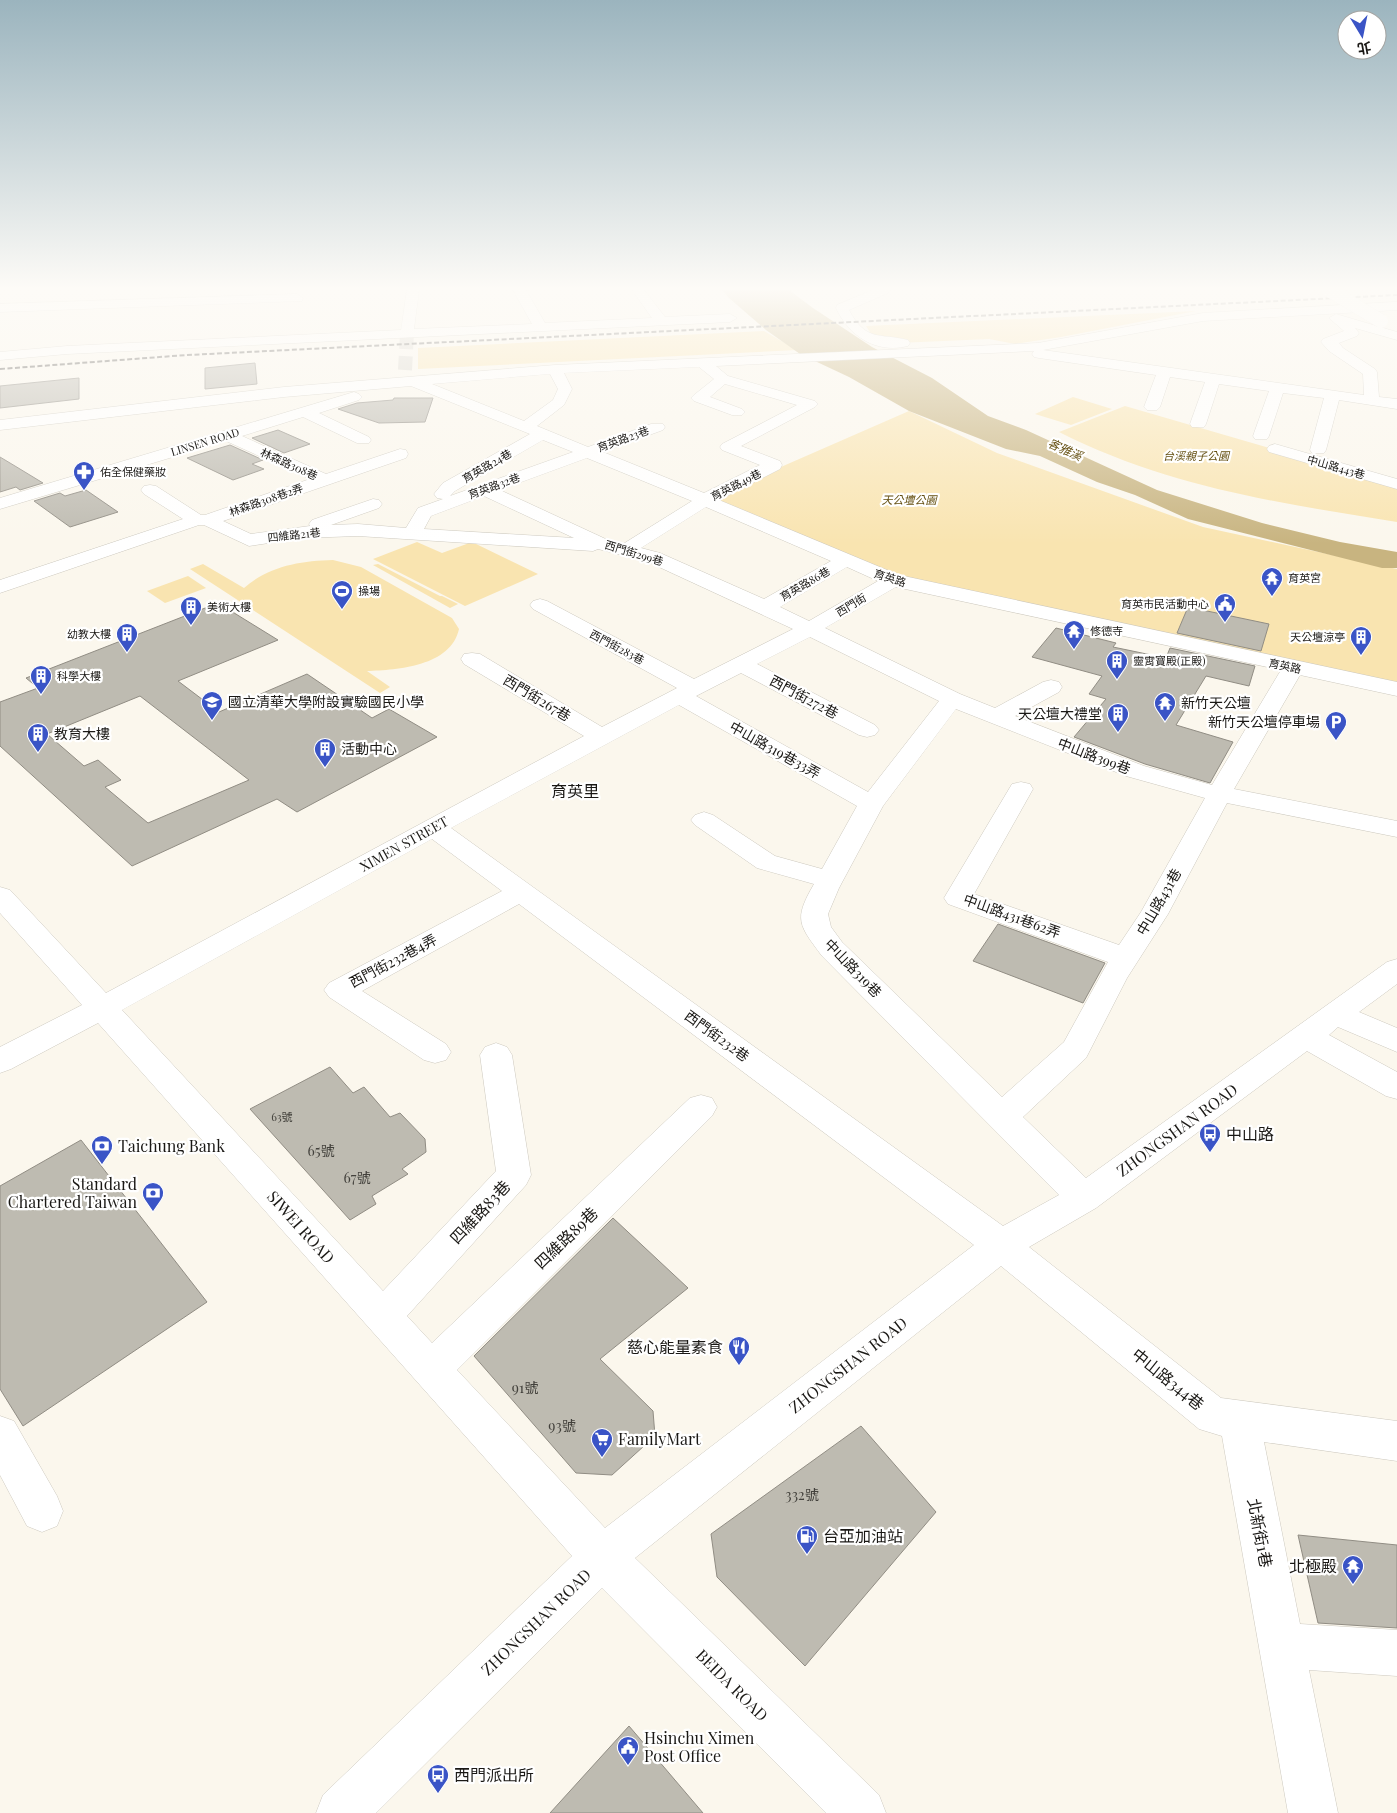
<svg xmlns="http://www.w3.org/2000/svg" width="1397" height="1813" font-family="'Playfair Display','Noto Sans TC',serif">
  <rect width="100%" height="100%" fill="#fbf7ed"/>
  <g fill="#f9e4b0">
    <polygon points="1196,311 1061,337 1015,344 989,339 898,343 873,337 866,326"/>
    <polygon points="764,331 797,350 418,369 418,348"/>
    <polygon points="1073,397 1112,409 1071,425 1035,414"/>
    <path d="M1125,406l272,79v37c-118,-19 -229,-35 -338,-90z"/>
    <polygon points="909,411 997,453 1203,527 1397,569 1397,688 893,580 705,500"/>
    <polygon points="417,542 442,553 472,542 538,574 465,606 373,559"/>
    <path d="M333,560l28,7 91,51 7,11c-8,37 -61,41 -92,42l23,16 -10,6 -190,-124 13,-5 41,24c25,-22 56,-27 89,-28z"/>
    <polygon points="378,564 440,596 442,596 458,604 450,608 373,565"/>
    <polygon points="188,576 206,588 165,603 147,591"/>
  </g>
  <polygon fill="#c8b480" points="722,290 789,290 813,308 872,347 932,378 988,416 1026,430 1157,490 1262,523 1340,542 1397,552 1397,568 1382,568 1188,519 1135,495 1097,482 1040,456 1006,449 909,411 849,377 800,354 766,330 729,298"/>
  <g fill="#bebbb1" stroke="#918d84" fill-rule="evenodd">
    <polygon points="255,363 257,384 205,389 205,368"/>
    <polygon points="79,378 79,399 0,408 0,386"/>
    <polygon points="394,398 433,398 425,422 379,423 338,409 357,403 393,400"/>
    <polygon points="278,430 310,444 284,453 252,438"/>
    <polygon points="230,445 263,460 252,464 264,469 233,480 187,458"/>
    <polygon points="0,457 15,466 43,483 20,490 16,487 0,492"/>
    <polygon points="86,490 118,512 70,527 34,501 60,493 65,496"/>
    <path d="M218,603l60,37 -100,41 41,31 88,-38 65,44 17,-9 48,28 -140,75 -20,-13 -145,67 -132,-120v-44l38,-14 -12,-10zM140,696l109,84 -101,43 -43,-36 16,-7 -23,-20 -14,6 -37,-32z"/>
    <polygon points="1188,607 1269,624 1261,651 1177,633"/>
    <polygon points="1056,628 1116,643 1113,647 1166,658 1170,648 1255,666 1249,686 1206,676 1176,725 1233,742 1210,783 1145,764 1074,737 1106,699 1089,694 1102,676 1032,657"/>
    <polygon points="998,924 1105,963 1083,1003 973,961"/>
    <polygon points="330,1067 353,1093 364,1087 390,1117 400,1113 425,1139 426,1152 402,1169 408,1174 372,1196 376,1204 350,1220 250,1109"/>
    <polygon points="81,1140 207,1302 23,1426 0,1389 0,1186"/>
    <polygon points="613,1218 688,1288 600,1359 653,1411 655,1436 612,1475 576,1473 474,1356"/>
    <polygon points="861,1426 936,1512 805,1666 717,1577 711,1534"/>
    <polygon points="1298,1535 1397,1545 1397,1628 1318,1623"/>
    <polygon points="629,1726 703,1813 550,1813"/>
  </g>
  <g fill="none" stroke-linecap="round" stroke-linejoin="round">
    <polyline stroke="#d9d6cd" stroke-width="14" stroke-dasharray="14 7" stroke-linecap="butt" points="405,370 407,333"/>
    <g stroke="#cdc9bf" stroke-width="1">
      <g id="minor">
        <polygon points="407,290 419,290 414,329 532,324 513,290 526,290 545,323 652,318 632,290 644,290 665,317 730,314 737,318 730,322 67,354 0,360 0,352 67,346 401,330"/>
        <path d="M873,290h17l-2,3 -39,17c17,32 30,23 59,30l2,3 -2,3c-32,8 -59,-10 -72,-38l1,-3z"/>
        <polygon points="297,294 303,298 302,301 0,312 0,304"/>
        <path d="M1397,302v8l-194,11 -160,29 321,45 -1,-21 -34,-23 -8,-9 2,-3 21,-8 -15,-13 7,-4 61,18v8l-42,-12 4,5 -2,3 -18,7 4,5 32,21 2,3 2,25 18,2v10l-58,-9 -13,50 -2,3h-12l-2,-3 14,-52 -41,-5 -14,43 -2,3h-12l-2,-3 16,-45 -50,-7 -13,40 -2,3h-12l-2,-3 15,-42 -35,-5 -10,30 -3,3h-10l-3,-3 12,-32 -117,-17 -5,-1 -2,-3 2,-3 -318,15 12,10 87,25 3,3 -3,3 -74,39 39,15 2,4 -2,4 -61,31 180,75 498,107v14l-97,-21 -66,114 163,32v16l-170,-34 -59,111 -41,64 -41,80 -63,59 63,61 301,-216 10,-3v25l-38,28 38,16v24l-59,-25 -9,8 68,37v27l-11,-3 -79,-45 -211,157 -67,39 192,151 176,23v40l-133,-19 36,182 97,6v46l-88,-6 29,143h-50l-66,-377 -23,-7 -198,-163 -366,292 244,237 7,18h-60l-224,-225 -226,225h-60l7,-18 249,-239 -474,-533 -87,46 -11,4v-26l82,-42 -82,-92v-26l10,3 96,103 478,-257 -120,-72 -3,-5 3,-5 8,-1 8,1 122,73 75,-39 -144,-79 -3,-4 3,-4 7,-2 7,2 147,78 99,-50 -147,-68 -48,-12 -5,2 -235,-15 -56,2 -53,8 -45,-21h-5l-199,68v-13l183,-61 -39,-25 -3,-4 3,-4 6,-1 6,1 45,29h4l105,-36 -84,-38 -226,68v-11l354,-106 5,2 3,3 -3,3 -40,13 50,24 2,3 -2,3h-12l-54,-26 -61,19 84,38 74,-25 6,1 2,4 -2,4 -183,63 28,13 59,-8 -1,-2 3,-4 61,-21 6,1 3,4 -3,4 -48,17 27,-1 48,4 12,-20 25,-9 -6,-1 -3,-4 9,-11 87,-49 -119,-48 -127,11 -284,33v-10l284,-33 271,-22 483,-22 165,-30zM699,367l15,12 -20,16 -3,3 3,3 38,14h10l3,-3 -3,-3 -32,-12 15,-13 72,21 -75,39 -2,3 2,3 38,15 -56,28 -101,-41 60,-22 2,-3 -2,-3h-12l-63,23 -51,-21 27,-21 8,-16 -8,-16zM550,374l8,15 -5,11 -29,21 -92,-37zM543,440l30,12 -123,44 5,-5zM587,458l105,43 -69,43 -13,-3 -110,-51zM484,496l90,42 -150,-9 7,-13zM706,507l125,54 -67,38 -104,-46 -19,-5zM847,567l31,14 -69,40 -29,-14zM896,587l385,83 -69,115 -68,-19 -129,-50 44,-24 3,-5 -3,-5 -8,-2 -8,2 -48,26 -35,-14 -135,-66zM810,637l129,64 -71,91 -172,-96 45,-23 118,62 8,2 8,-2 4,-5 -4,-5 -118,-61zM679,705l178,101 -35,63 -47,-13 -62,-41 -9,-3 -9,3 -4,5 4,5 62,43 57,16c-21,36 -15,41 8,72l237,239 -56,31 -552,-398zM956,709l170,67 79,22 -64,114 -22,33 -145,-51 59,-105 -3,-5 -9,-2 -9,2 -3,5 -65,109 4,6 160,58 -44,80 -62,55 -160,-155 -11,-15 -3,-13 11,-26 44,-82zM432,839l70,52 -173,92 -5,7 5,7 95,63 11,3 11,-3 5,-8 -5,-8 -84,-53 157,-87 455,341 -369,283 -148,-158 255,-254 5,-9 -5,-9 -11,-3 -11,3 -258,245 -25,-27 119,-131 5,-10 -19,-120 -5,-8 -11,-4 -11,4 -5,8 16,116 -113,120 -261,-281z"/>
        <polygon points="1275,444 1397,479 1397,489 1269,452 1267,449 1269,446"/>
        <polygon points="0,1416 14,1421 57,1496 63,1511 57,1526 42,1532 27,1526 0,1475"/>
      </g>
    </g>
    <use href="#minor" fill="#fff" fill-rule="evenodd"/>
    <polyline stroke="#605d58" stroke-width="2" stroke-dasharray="5 2.5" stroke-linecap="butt" points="0,369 187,355 1397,295"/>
    <g stroke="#cdc9bf" stroke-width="14" stroke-linecap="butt">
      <polyline id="minor-bridge" points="1329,290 1381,321"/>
    </g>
    <use href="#minor-bridge" stroke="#fff" stroke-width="14"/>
  </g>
  <linearGradient id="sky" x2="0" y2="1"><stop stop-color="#9bb4be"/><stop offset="0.53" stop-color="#fdfbf7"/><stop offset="1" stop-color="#fdfbf7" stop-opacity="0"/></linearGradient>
  <rect width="1397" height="544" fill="url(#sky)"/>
  <defs>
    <g id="pharmacy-pin" transform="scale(1.125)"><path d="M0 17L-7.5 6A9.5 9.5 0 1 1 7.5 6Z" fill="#3a54c6" stroke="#fff"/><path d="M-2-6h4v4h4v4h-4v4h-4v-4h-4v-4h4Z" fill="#fff"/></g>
    <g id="temple-pin" transform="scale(1.125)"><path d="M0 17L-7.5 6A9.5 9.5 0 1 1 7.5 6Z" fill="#3a54c6" stroke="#fff"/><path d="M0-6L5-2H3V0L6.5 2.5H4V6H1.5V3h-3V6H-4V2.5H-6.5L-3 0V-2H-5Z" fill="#fff"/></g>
    <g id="stadium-pin" transform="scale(1.125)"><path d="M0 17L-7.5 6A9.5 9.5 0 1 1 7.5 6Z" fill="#3a54c6" stroke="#fff"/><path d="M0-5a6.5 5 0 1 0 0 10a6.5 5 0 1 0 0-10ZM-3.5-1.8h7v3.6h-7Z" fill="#fff"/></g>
    <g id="civic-pin" transform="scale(1.125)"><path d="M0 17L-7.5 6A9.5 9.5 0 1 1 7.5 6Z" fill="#3a54c6" stroke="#fff"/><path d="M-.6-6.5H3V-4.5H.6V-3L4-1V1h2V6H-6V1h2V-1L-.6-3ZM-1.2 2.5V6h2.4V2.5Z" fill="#fff"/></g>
    <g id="building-pin" transform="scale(1.125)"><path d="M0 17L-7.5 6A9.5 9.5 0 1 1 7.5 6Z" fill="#3a54c6" stroke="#fff"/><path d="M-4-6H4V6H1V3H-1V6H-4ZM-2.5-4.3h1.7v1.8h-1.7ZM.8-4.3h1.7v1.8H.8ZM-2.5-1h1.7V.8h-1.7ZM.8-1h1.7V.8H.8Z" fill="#fff"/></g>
    <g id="school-pin" transform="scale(1.125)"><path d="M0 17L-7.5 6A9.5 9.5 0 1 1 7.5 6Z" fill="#3a54c6" stroke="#fff"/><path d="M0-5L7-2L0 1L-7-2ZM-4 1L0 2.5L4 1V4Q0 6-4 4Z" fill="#fff"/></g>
    <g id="parking-pin" transform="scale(1.125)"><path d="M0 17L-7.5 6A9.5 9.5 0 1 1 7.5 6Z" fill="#3a54c6" stroke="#fff"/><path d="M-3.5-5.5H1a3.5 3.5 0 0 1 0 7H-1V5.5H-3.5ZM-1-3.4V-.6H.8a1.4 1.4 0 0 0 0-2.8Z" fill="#fff"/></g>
    <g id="bus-pin" transform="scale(1.125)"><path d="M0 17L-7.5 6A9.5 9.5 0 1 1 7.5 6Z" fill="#3a54c6" stroke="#fff"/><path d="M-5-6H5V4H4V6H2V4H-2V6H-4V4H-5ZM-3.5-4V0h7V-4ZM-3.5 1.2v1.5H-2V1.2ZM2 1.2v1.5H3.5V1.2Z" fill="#fff"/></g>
    <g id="bank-pin" transform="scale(1.125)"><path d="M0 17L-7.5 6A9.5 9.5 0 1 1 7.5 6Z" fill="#3a54c6" stroke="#fff"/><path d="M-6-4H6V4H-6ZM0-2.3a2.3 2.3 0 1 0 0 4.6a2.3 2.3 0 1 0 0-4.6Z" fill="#fff"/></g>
    <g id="restaurant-pin" transform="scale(1.125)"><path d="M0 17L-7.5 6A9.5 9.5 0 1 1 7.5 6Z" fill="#3a54c6" stroke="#fff"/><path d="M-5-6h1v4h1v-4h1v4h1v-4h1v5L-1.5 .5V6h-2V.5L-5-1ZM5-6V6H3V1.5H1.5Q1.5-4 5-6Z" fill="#fff"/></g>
    <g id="supermarket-pin" transform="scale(1.125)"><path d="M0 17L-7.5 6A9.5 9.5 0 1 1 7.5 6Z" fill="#3a54c6" stroke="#fff"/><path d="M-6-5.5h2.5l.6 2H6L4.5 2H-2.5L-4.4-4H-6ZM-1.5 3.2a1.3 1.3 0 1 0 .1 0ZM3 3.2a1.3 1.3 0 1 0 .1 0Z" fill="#fff"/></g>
    <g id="fuel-pin" transform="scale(1.125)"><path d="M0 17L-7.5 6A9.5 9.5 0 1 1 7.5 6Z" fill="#3a54c6" stroke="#fff"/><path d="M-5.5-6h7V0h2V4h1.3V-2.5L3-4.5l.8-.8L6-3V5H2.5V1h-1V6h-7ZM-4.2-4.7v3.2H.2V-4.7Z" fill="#fff"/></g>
  </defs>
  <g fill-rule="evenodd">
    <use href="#pharmacy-pin" x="84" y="472"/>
    <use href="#temple-pin" x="1272" y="578"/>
    <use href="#stadium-pin" x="342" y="591"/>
    <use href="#civic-pin" x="1225" y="604"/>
    <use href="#building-pin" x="191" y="607"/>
    <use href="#temple-pin" x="1074" y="631"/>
    <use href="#building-pin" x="127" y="634"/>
    <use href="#building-pin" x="1361" y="637"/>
    <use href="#building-pin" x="1117" y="661"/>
    <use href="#building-pin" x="41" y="676"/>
    <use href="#school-pin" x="212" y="702"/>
    <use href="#temple-pin" x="1165" y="703"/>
    <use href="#building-pin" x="1118" y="714"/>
    <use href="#parking-pin" x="1336" y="722"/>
    <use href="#building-pin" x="38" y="734"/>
    <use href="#building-pin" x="325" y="749"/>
    <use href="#bus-pin" x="1210" y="1134"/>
    <use href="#bank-pin" x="102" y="1146"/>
    <use href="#bank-pin" x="153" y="1193"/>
    <use href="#restaurant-pin" x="739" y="1347"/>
    <use href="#supermarket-pin" x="602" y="1439"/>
    <use href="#fuel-pin" x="807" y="1536"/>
    <use href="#temple-pin" x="1353" y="1566"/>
    <use href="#civic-pin" x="628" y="1747"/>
    <use href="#bus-pin" x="438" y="1775"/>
  </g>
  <g text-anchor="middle" stroke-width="4.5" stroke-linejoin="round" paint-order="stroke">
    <g font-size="11" fill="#1a1815" stroke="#fff">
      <text transform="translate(623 439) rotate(-20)" y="4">育英路23巷</text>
      <text transform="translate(205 442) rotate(-17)" y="4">LINSEN ROAD</text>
      <text transform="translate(289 464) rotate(24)" y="4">林森路308巷</text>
      <text transform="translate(487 466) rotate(-30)" y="4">育英路24巷</text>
      <text transform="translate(1336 467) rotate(16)" y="4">中山路443巷</text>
      <text transform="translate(736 485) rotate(-27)" y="4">育英路49巷</text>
      <text transform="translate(494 486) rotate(-20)" y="4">育英路32巷</text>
      <text transform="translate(266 500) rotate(-19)" y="4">林森路308巷2弄</text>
      <text transform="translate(294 535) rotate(-6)" y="4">四維路21巷</text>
      <text transform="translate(634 553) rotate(17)" y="4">西門街299巷</text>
      <text transform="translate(890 578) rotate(18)" y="4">育英路</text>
      <text transform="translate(805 584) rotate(-30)" y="4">育英路86巷</text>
      <text transform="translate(851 605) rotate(-31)" y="4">西門街</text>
      <text transform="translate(617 647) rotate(28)" y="4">西門街283巷</text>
      <text transform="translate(1285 666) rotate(12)" y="4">育英路</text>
    </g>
    <g font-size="11" font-style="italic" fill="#644f11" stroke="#fff">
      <text x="1196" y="460">台溪親子公園</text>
      <text x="909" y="504">天公壇公園</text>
    </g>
    <g font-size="11" fill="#1a1815" stroke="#fff" text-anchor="start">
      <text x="100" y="476">佑全保健藥妝</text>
      <text x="1288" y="582">育英宮</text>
      <text x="358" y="595">操場</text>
      <text x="1209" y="608" text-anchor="end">育英市民活動中心</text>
      <text x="207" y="611">美術大樓</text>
      <text x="1090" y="635">修德寺</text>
      <text x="111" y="638" text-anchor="end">幼教大樓</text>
      <text x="1345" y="641" text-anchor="end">天公壇涼亭</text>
      <text x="1133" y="665">靈霄寶殿(正殿)</text>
      <text x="57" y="680">科學大樓</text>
    </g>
    <g font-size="11" fill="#43413c">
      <text x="282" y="1121">63號</text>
    </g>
    <g font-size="12" font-style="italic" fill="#665114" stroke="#fff">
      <text transform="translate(1065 450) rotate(24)" y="4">客雅溪</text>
    </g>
    <g font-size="14" fill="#1a1815" stroke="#fff">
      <text transform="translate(804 697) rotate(28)" y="5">西門街272巷</text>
      <text transform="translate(537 698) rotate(31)" y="5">西門街267巷</text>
      <text transform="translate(775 750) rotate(29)" y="5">中山路319巷33弄</text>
      <text transform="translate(1094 756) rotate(21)" y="5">中山路399巷</text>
      <text transform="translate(404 844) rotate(-29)" y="5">XIMEN STREET</text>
      <text transform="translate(1159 902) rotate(-60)" y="5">中山路431巷</text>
      <text transform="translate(1012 916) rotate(20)" y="5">中山路431巷62弄</text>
      <text transform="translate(393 961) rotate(-28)" y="5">西門街232巷4弄</text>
      <text transform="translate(853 968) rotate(46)" y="5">中山路319巷</text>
      <text transform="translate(717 1036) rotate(36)" y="5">西門街232巷</text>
    </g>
    <g font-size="14" fill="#1a1815" stroke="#fff" text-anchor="start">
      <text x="228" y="707">國立清華大學附設實驗國民小學</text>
      <text x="1181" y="708">新竹天公壇</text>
      <text x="1102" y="719" text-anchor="end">天公壇大禮堂</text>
      <text x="1320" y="727" text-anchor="end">新竹天公壇停車場</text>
      <text x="54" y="739">教育大樓</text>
      <text x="341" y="754">活動中心</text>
    </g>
    <g font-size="14" fill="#43413c">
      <text x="321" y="1156">65號</text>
      <text x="357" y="1183">67號</text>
      <text x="525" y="1393">91號</text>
      <text x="562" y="1431">93號</text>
      <text x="802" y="1500">332號</text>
    </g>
    <g font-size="16" fill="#1a1815" stroke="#fff">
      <text x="575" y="797">育英里</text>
    </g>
    <g font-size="16" fill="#1a1815" stroke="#fff">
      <text transform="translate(1177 1130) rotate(-36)" y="6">ZHONGSHAN ROAD</text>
      <text transform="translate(480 1212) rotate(-47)" y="6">四維路83巷</text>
      <text transform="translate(301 1227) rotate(48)" y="6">SIWEI ROAD</text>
      <text transform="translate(566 1238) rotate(-44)" y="6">四維路89巷</text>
      <text transform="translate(848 1365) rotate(-38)" y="6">ZHONGSHAN ROAD</text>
      <text transform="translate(1168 1379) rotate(39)" y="6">中山路344巷</text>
      <text transform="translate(1260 1533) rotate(79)" y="6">北新街1巷</text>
      <text transform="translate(536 1622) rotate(-44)" y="6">ZHONGSHAN ROAD</text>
      <text transform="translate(732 1685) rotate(45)" y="6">BEIDA ROAD</text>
    </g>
    <g font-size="16" fill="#1a1815" stroke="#fff" text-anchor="start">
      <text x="1226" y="1140">中山路</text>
      <text x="118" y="1152">Taichung Bank</text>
      <text x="137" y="1190" text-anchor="end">Standard<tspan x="137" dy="18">Chartered Taiwan</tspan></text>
      <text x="723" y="1353" text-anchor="end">慈心能量素食</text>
      <text x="618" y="1445">FamilyMart</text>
      <text x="823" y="1542">台亞加油站</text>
      <text x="1337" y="1572" text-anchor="end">北極殿</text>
      <text x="644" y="1744">Hsinchu Ximen<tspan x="644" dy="18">Post Office</tspan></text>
      <text x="454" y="1781">西門派出所</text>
    </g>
  </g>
  <g transform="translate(1362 35) rotate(170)"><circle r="24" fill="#ffffff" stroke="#a3a3a1"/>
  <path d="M0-4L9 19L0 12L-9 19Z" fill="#3a54c6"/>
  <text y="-8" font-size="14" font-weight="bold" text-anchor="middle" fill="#1a1815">北</text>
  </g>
</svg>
